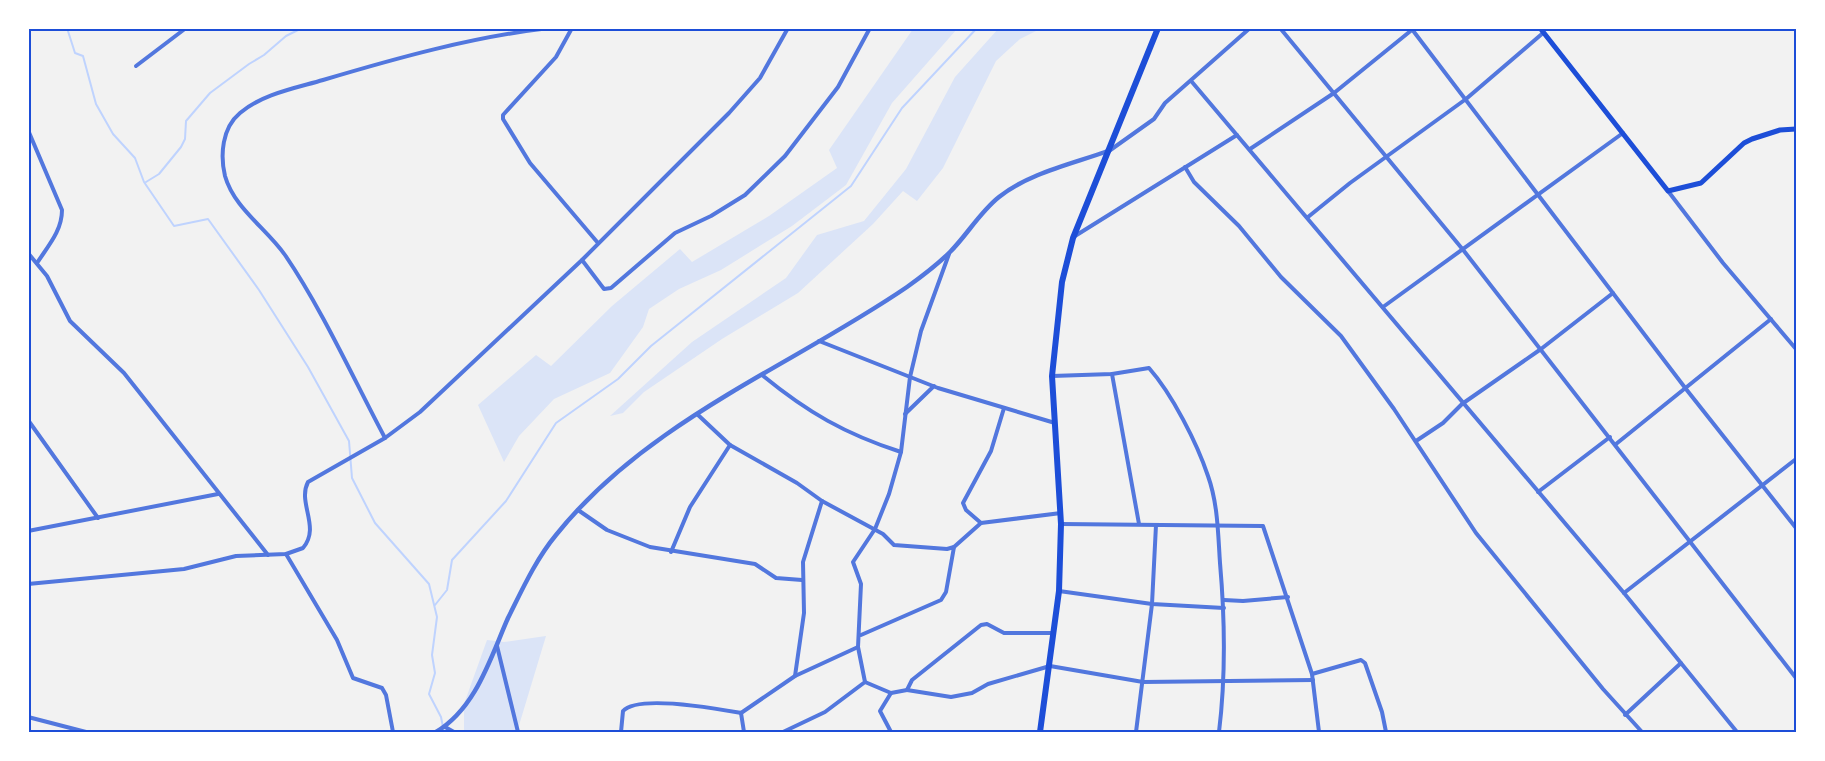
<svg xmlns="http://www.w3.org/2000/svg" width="1825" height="761" font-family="'Fira Sans',sans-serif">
  <rect width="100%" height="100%" fill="#f2f2f2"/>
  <g fill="#dbe4f7">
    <polygon points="913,29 957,29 892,103 846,185 792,226 721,270 679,289 649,309 643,327 610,373 554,399 519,436 504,462 478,405 536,355 551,366 612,306 680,249 692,262 769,216 837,168 829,150"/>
    <polygon points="998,29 1040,29 1020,39 996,61 943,168 917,201 903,191 873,224 798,293 722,339 644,392 623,413 610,416 692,342 786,278 817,235 864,221 906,169 955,77"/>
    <polygon points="546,636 517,732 464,732 464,704 487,640 504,642"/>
  </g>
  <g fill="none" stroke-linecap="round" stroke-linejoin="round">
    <g stroke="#bfd3fe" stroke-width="2">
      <polyline points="67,28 75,53 83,56 96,104 113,134 135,158 144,182 174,226 208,219 259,290 308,367 349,441 352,478 375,523 429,584 437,617 432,655 435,673 429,694 441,717 444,732"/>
      <polyline points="146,182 159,174 181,147 185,139 186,121 210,93 249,64 264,55 286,36 302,28"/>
      <polyline points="435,605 447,590 452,560 506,501 556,423 618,379 651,346 851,186 902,108 977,28"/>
    </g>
    <g stroke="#5277de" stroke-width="4">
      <polyline points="572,28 556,57 503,115 503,119 530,163 598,243"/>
      <polyline points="1280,28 1464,251 1796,678"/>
      <polyline points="1411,28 1686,389 1796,528"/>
      <polyline points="136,66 186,28"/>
      <polyline points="1192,82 1624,593 1737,732"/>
      <path d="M28,130l34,80c0,21 -14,36 -25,53"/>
      <polyline points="1250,149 1334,93 1413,29"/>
      <polyline points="1109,151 1154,119 1165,103 1250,28"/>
      <polyline points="1185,167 1194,182 1239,226 1281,277 1341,336 1394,409 1476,533 1603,689 1642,732"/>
      <polyline points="1668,191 1723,263 1796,349"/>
      <polyline points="1308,217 1350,183 1466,99 1543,33"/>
      <polyline points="1075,236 1237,135"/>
      <polyline points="28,253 47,276 70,321 124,373 268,555"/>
      <polyline points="582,260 604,289 611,288 675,233 711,216 745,195 785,156 838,87 870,28"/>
      <polyline points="1383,307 1623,133"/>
      <polyline points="819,341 938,388 1055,423"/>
      <polyline points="1112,374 1139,524"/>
      <path d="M762,375c45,37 83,59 139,77"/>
      <path d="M1052,376l60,-2 37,-6c23,26 48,75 59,108 10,28 10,58 12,87 5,57 6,112 -1,169"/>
      <polyline points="697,414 730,445 797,483 822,501 883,534 894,545 947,549 954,547 946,592 941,600 861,635"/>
      <polyline points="905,414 934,386"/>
      <polyline points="28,420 98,518"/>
      <path d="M385,438c-32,-60 -62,-127 -100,-183 -19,-27 -51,-47 -60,-79 -5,-21 -3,-48 15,-63 22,-19 56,-25 83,-33 74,-22 149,-43 226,-52"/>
      <polyline points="1416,441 1443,423 1462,404 1541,349 1613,293"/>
      <polyline points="1616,444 1771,319"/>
      <polyline points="1538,492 1610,437"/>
      <polyline points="578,510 607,530 650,547 755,564 776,578 802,580"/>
      <polyline points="981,523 966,510 963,503 991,451 1004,408"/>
      <polyline points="1061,524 1263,526 1312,674 1319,732"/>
      <polyline points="28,531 218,494"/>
      <polyline points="954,547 981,523 1061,513"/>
      <polyline points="671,552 690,507 730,445"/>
      <polyline points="286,554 337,640 353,678 382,688 386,695 393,732"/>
      <path d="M28,584l156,-15 52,-13 50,-2 17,-6c18,-21 -6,-45 5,-66l77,-44 35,-26 162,-152 147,-147 31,-35 28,-50"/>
      <polyline points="1059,591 1152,604 1224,608"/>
      <polyline points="1624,593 1796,459"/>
      <polyline points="1224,600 1243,601 1288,597"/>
      <polyline points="497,646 518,732"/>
      <polyline points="1312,674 1361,660 1365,663 1382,712 1386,732"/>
      <polyline points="795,676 804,613 803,562 822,501"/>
      <polyline points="865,682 891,693 907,690 912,680 981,625 987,624 1004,633 1054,633"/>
      <polyline points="907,690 951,697 972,693 988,684 1050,666 1143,682 1313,680"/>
      <polyline points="741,713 744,732"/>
      <polyline points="1625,715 1681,663"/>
      <polyline points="28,717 86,732"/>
      <polyline points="445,727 454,732"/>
      <path d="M621,732l2,-21c15,-17 96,-2 118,2l54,-37 63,-29"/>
      <polyline points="783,732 825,712 865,682 858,647 861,584 853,562 875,529 889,494 901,452 910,377 921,331 949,254"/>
      <polyline points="891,732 880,711 891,693"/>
      <polyline points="1136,732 1152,604 1156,525"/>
    </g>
    <path stroke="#5277de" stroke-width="4.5" d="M436,732c40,-24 54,-73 72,-114 14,-28 28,-59 48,-83 91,-114 234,-168 351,-248 14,-10 31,-23 43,-35 17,-17 30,-40 49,-55 30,-24 73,-33 109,-46"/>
    <polyline stroke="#1d4ed8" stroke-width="5" points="1540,28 1668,191 1701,183 1744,143 1752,139 1780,130 1796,129"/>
    <polyline stroke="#1d4ed8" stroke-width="6" points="1040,732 1059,591 1061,524 1052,376 1062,282 1073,238 1158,28"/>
  </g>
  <rect width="1825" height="761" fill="none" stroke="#ffffff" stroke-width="60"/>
  <rect x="30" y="30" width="1765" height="701" fill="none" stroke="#1d4ed8" stroke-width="2"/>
</svg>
